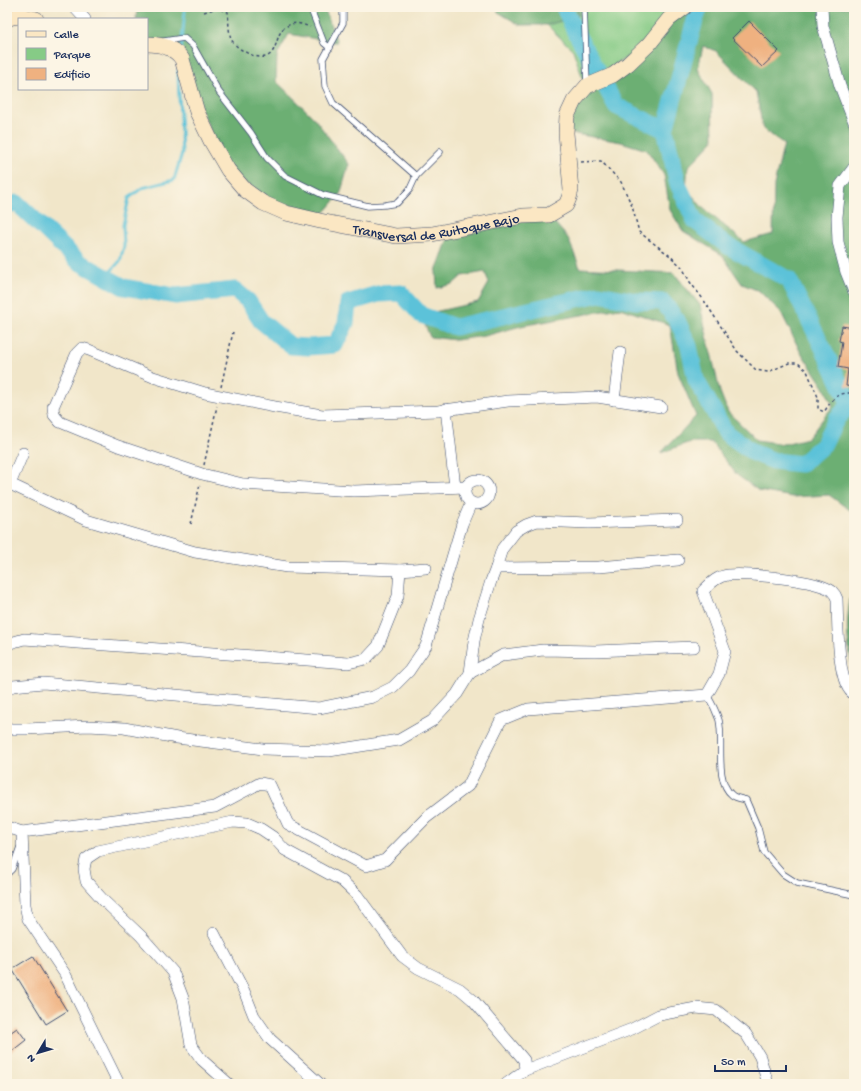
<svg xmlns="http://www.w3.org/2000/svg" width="861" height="1091" font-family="'Gochi Hand',sans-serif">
  <rect width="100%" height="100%" fill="#fcf5e5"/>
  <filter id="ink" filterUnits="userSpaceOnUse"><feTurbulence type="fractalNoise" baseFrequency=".025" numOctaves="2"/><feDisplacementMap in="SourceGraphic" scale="8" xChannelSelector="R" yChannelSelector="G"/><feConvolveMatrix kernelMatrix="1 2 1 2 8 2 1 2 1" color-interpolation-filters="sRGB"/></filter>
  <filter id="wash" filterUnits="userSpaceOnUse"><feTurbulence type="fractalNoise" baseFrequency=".012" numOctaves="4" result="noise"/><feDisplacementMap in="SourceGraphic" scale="16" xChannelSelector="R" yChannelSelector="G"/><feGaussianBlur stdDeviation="0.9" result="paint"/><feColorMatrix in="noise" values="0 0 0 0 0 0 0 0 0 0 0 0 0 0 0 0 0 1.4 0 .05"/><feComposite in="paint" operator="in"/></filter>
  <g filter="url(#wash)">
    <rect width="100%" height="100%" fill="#f1e6c9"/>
    <polygon fill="#86cb86" stroke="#507d72" points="578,7 681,7 647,43 585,85 573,50 547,25 578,16"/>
    <g fill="#6caf73" stroke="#446f68" fill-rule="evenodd">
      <polygon points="137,7 324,7 337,42 333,42 289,34 277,55 276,81 314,118 349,164 340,195 318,220 284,212 226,169 180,58 147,43 147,19 136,19"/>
      <polygon points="497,7 578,7 578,16 547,25 520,25 498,12"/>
      <path d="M681,7h173v506l-25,-18 -37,2 -33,-6 -22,-16 -26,-33h-21l-29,11 35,-37 -18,-43 -8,-48 -50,-17 -99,18 -36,10 -29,4 -26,-3 -9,-22 57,-13 11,-19 -4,-11 -23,4 -9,8 -16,4 -1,-17 12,-32 99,-25 21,24 12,30 94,5 26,32 20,87 8,20 29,28 27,4 24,-6 25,-32 -9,-19 -24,-36 -19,-39 -22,-21 -17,-7 -20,-29 -39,-24 -13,-21 -6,-35 -17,-25 -26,-8 -57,-10 1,-17zM703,46l13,5 40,41 7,37 21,15 -10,41 -1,49 -29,8 -41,-34 -17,-20 2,-21 25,-26 -1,-47 -14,-25z"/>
      <path d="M854,583v90c-8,-28 -9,-61 0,-90z"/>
    </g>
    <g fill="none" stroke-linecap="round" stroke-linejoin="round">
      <g stroke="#5bc2d9" stroke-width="3">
        <polyline points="181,51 185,11 184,7"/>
        <polyline points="99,273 111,271 120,261 124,246 123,225 129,198 142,188 174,180 182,153 178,77 178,70"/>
      </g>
      <g stroke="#5bc2d9" stroke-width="17">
        <polyline points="564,7 574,29 616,106 665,130 678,184 695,221 728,246 789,280 828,358 850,405"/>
        <polyline points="665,130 695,20 700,7"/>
        <polyline points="7,205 17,203 79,262 124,287 175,296 235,290 248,301 261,321 291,346 308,347 335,345 346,323 348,303 378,294 401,293 421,315 455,327 599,294 636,301 663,302 677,320 689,346 696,380 726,433 754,453 774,461 801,464 823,445 837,418 854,401"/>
      </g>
    </g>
    <g id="blocks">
      <g fill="#efb180">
        <polygon points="749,21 779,51 762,67 732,38"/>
        <polygon points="842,326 854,328 854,387 846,386 848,369 838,367 842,342 839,341"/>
        <polygon points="33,956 67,1011 46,1024 12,969"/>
        <polygon points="17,1028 26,1040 7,1055 7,1035"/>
      </g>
    </g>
  </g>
  <g filter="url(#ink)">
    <use href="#blocks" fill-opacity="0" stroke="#3b4a6e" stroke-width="1"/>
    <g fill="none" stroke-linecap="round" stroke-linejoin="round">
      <g stroke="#3b4a6e" stroke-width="7">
        <g id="lane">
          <polyline points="310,7 324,43 330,48"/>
          <polyline points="343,7 343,23 323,59 325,86 333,103 416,176"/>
          <polyline points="584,7 587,85"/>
          <polyline points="164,41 184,38 193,46 219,92 251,133 267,158 285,176 323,195 368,206 385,205 397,203 410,189 416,176 440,152"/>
          <path d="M707,695c5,8 9,16 12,25 5,20 -5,61 13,75 3,3 10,4 14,5l12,28 6,24 19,22 14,9 57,12"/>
          <polyline points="7,874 12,869 20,847"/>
        </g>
      </g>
      <g stroke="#3b4a6e" stroke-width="12">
        <g id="street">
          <polyline points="74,7 85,19"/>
          <polyline points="822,7 823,26 840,86 854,122"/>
          <polyline points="854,167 840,186 837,217 838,242 846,272 854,292"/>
          <polyline points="614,400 620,352"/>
          <polyline points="446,409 455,487"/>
          <polyline points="23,453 10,484 86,520 195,552 287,567 400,570 426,568"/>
          <circle cx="477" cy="492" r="12"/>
          <polyline points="466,487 354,491 243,484 202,474 118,446 60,422 54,415 53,407 77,353 82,348 89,350 153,377 205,393 275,407 322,415 438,411 508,401 597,397 661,407"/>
          <polyline points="496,568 599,567 678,560"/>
          <polyline points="7,644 24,639 348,663 366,659 378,646 398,596 400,570"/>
          <polyline points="470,673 503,655 543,650 595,651 694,647"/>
          <polyline points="7,689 13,686 43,683 319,708 373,697 393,687 409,671 426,646 462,524 471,503"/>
          <polyline points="7,727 9,729 26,729 88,726 124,728 177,738 263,749 329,751 399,740 432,721 457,694 470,673 474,641 479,619 491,581 496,568 502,549 516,531 526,525 537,521 589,523 677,520"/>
          <path d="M7,827l15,5 193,-25 45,-24 10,2 18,39 78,42 19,-6 41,-42 42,-32 33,-66 27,-11 179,-14 12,-21 6,-23 -22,-60c7,-7 14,-15 25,-16 19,-2 90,5 104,16 2,2 4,5 5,8 1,18 -1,87 17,95"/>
          <polyline points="22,832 25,905 28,919 65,974 119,1084"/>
          <polyline points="214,933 244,991 254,1016 270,1039 320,1084"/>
          <polyline points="525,1070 632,1029 659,1015 696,1008 716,1010 746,1034 760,1057 768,1084"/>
          <polyline points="229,1084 202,1060 191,1045 183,998 173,972 141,936 104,901 86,881 84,869 86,859 98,851 233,822 247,823 261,829 273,837 285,850 342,881 357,895 402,956 418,968 460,989 473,1000 524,1060 525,1070 506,1084"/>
        </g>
      </g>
      <g stroke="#3b4a6e" stroke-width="16">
        <g id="secondary">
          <path d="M7,19c9,-5 19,-3 29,0"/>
          <path id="s1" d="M147,44c14,0 27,3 35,15l15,53 14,29 17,29 17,20 18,13 23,10 34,8 76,15 36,-2 91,-18 26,-1 17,-10 3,-7 2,-8 -5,-57 1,-17 7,-15 13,-15 26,-11 15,-11 21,-20 20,-25 16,-12"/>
        </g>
      </g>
      <g stroke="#3b4a6e" stroke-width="1.5" stroke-dasharray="3 3" stroke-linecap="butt">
        <path d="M204,12l13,-4 11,4c1,8 0,24 5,30 5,8 26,19 35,14 11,-7 7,-24 19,-30 8,-5 15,-2 23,1"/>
        <path d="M581,162l20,-1 20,21 11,24 7,26 30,23 13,12 8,15 13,17 34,52 19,19 12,2 21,-9h9l9,8 11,26v12l6,3c9,-13 12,-20 30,-19"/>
        <polyline points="221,387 233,332"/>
        <polyline points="204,465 217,406"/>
        <polyline points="191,524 200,484"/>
      </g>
      <use href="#lane" stroke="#fff" stroke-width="5.5"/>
      <use href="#street" stroke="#fff" stroke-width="11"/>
      <use href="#secondary" stroke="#fbe7c3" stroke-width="15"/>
    </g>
  </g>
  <g text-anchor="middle" stroke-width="3.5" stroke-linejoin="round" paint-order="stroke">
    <g font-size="14" fill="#1b2f5e" stroke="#fcf5e5">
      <text dy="5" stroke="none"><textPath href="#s1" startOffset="387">Transversal de Ruitoque Bajo</textPath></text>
    </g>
  </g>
  <rect width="861" height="1091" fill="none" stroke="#fcf5e5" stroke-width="24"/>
  <rect x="18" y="18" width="130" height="72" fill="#fcf5e5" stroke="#a2a6af"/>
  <rect x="26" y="31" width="20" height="6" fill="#fbe7c3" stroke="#a2a6af"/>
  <text x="54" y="38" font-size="12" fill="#1b2f5e">Calle</text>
  <rect x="26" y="48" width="20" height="12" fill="#86cb86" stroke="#a2a6af"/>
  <text x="54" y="58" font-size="12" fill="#1b2f5e">Parque</text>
  <rect x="26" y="68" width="20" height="12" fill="#efb180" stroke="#a2a6af"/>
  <text x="54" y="78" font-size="12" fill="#1b2f5e">Edificio</text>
  <g transform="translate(38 1053) rotate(232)" stroke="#fcf5e5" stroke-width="3" paint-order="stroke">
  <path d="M0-3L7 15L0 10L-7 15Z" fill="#1b2f5e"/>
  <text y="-6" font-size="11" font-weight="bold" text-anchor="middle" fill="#1b2f5e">N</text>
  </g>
  <path d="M715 1065v6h71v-6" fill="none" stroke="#1b2f5e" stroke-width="2"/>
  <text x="721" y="1065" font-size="12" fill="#1b2f5e" stroke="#fcf5e5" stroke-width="3" paint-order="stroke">50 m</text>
</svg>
